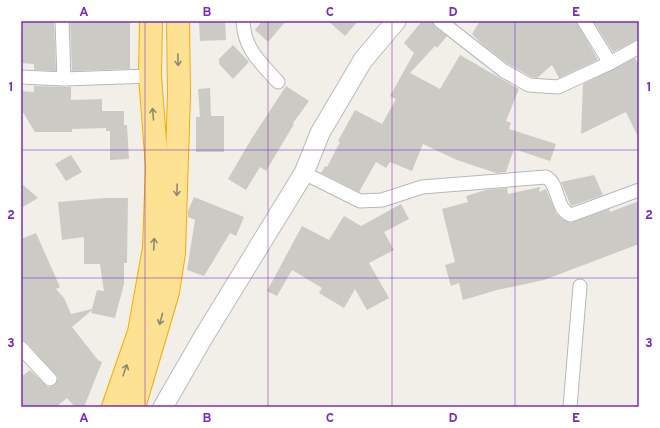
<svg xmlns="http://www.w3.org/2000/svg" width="660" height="428" font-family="Overpass,sans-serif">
  <rect width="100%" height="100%" fill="#f1efe8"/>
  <g fill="#cccac5">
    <polygon points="21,21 54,21 56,71 34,70 34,64 21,63"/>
    <polygon points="70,21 130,21 130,69 72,71"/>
    <polygon points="199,21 225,21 226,40 200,41"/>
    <polygon points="262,21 286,21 268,42 255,30"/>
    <polygon points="328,21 358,21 345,36"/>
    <polygon points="422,21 432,21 435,27 447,36 437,48 435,46 410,73 440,89 460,55 519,89 506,121 511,123 509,129 556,144 550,161 514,149 506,172 496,173 457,160 423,144 412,171 390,162 386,168 376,162 359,192 321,173 325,166 327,167 340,142 338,141 355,110 382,124 396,99 390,96 414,53 404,43"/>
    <polygon points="480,21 576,21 598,60 559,78 552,65 537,78 531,77 508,64 482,44 472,34"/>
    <polygon points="593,21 639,21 639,39 613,52"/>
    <polygon points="233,45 249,62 233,79 219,64 219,59"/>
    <polygon points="635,58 639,65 639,139 626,112 581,134 583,84"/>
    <polygon points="34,86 71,87 71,100 102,99 102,111 124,111 124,125 127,125 129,159 110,160 110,131 106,131 106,128 72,129 72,132 35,132 21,109 21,91 34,92"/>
    <polygon points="286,86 309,101 293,123 294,124 266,171 260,167 246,190 228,179 252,138"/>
    <polygon points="210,88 211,116 224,116 224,152 196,152 196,117 200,117 198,89"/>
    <polygon points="71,155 82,172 66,181 55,164"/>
    <polygon points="594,175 603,195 571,206 561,182"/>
    <polygon points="21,183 38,198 21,208"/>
    <polygon points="540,187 539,192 546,189 556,213 562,219 570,223 609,209 610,212 639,201 639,244 544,280 497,290 463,300 459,283 451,286 445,265 455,262 442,209 468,202 466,196 486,190 507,188 508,194"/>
    <polygon points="194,197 244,217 236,236 230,233 204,276 187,270 195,220 188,217 188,211"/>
    <polygon points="105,198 128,198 127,263 124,263 124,284 115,318 91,313 92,310 72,327 98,360 102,362 84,407 75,407 67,398 56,407 21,407 21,377 30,370 48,387 55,385 58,378 27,343 21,340 21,239 36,233 60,287 56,289 64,298 71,314 92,309 97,290 104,291 100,264 84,264 84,237 62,240 58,202"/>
    <polygon points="401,204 409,219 384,232 394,250 369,263 389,298 367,310 355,289 344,308 319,293 322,288 292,270 277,296 267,291 302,226 329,240 344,216 361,226"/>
  </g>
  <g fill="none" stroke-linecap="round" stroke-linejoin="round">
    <g stroke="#b5b8bc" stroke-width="15">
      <g id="street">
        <polyline points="62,21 64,79"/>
        <path d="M243,21c1,28 17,41 35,61"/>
        <polyline points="440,21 504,71 529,85 558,87 610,63 639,47"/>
        <polyline points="584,21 610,63"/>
        <polyline points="21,77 64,79 150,76"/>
        <path d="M304,173l56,28 22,-1 40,-13 124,-10c14,7 9,33 25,38l68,-25"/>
        <polyline points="21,348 50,379"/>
        <polyline points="570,407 580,286"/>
      </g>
    </g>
    <g stroke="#b6babf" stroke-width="21">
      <polyline id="secondary" points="163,407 204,336 304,173 320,133 363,60 396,21"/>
    </g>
    <g stroke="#f9ab00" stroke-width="24">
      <g id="highway">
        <polyline points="113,407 139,332 154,248 157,167 150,76 151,21"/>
        <polyline points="134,407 168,292 174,253 179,94 178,21"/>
      </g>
    </g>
    <use href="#street" stroke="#fff" stroke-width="13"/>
    <use href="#secondary" stroke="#fff" stroke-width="19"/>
    <use href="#highway" stroke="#fde293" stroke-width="22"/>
  </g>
  <defs><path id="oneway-shaft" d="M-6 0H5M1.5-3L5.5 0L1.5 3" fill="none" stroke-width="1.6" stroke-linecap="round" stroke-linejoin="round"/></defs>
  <g stroke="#8e8975">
    <use href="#oneway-shaft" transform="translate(178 60) rotate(89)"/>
    <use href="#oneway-shaft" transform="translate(153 114) rotate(-95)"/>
    <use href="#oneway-shaft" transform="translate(177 190) rotate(92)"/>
    <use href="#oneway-shaft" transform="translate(154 244) rotate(-87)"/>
    <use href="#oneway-shaft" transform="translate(161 319) rotate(105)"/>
    <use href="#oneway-shaft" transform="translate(125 370) rotate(-71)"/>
  </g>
  <path fill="none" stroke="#7b2cbf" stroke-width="1" stroke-opacity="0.55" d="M145,21v386M268,21v386M392,21v386M515,21v386M21,150h618M21,278h618"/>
  <rect width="660" height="428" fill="none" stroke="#ffffff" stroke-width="44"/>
  <rect x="22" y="22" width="616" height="384" fill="none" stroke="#7b2cbf" stroke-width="1.5"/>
  <g font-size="13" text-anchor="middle" font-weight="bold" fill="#7b2cbf">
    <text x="84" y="16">A</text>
    <text x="207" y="16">B</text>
    <text x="330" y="16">C</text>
    <text x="453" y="16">D</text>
    <text x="576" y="16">E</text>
    <text x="11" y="91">1</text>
    <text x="649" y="91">1</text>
    <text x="11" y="219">2</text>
    <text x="649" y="219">2</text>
    <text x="11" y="347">3</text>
    <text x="649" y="347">3</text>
    <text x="84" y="422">A</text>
    <text x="207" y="422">B</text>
    <text x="330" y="422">C</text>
    <text x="453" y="422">D</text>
    <text x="576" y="422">E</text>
  </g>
</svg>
